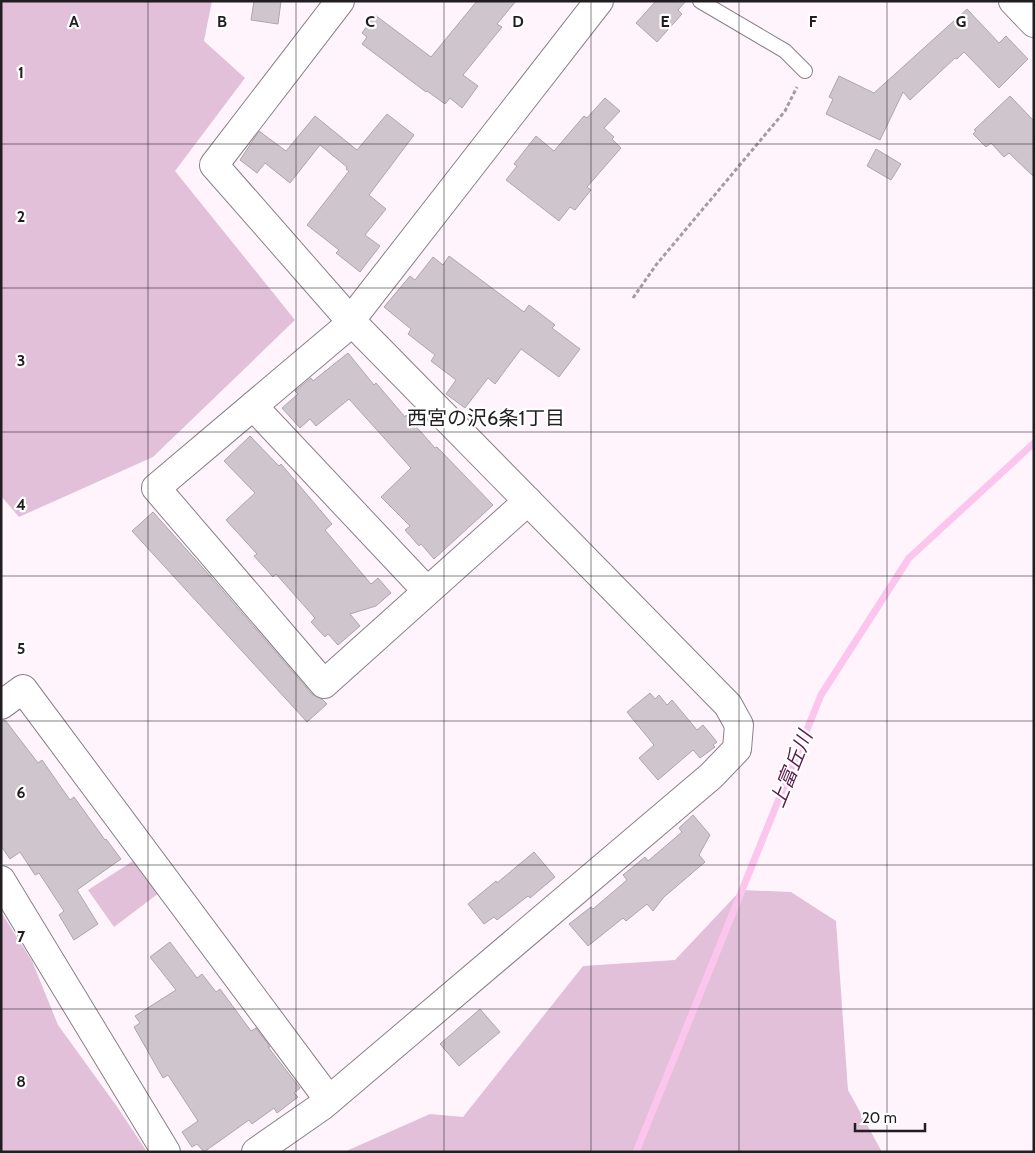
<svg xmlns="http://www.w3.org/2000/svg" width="1035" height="1153" font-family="Cabin,'Noto Sans JP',sans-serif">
  <rect width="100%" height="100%" fill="#fff4fc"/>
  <g fill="#e2c0d9">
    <polygon points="1,1 212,1 204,41 245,78 175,171 295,320 153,457 19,517 1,496"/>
    <polygon points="133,861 159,893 114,927 88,890"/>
    <polygon points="741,890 791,892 836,921 848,1090 882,1152 344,1152 430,1114 463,1117 583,966 675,960"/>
    <polygon points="1,912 32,961 58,1025 118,1108 147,1152 1,1152"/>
  </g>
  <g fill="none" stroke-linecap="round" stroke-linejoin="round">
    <polyline stroke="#fbc5ee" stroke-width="7" points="636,1152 821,695 909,558 1034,443"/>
  </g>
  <g fill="#cfc5cc" stroke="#afa6ad">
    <polygon points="254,1 281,1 278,24 251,20"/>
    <polygon points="477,1 516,1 497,24 502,27 463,75 478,86 462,108 450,98 445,104 427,91 426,92 362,44 367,37 362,33 375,15 431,57"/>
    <polygon points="656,1 686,1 678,10 682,14 657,42 636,23"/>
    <polygon points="967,9 999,43 1006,36 1028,59 999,88 964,52 957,59 955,58 910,100 903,92 880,140 826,114 833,99 829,97 839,76 874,93"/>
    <polygon points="1010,96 1034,121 1034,177 1009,153 1004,157 991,143 986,147 973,134 976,131 974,130"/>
    <polygon points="605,98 620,111 604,128 614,137 612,139 621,148 587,187 591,190 575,210 570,207 559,221 506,180 517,166 514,164 536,136 554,151 584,116 587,118"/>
    <polygon points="387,114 414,135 369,195 386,209 365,235 380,246 360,272 336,253 339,250 307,225 349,171 346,169 347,167 320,145 290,183 265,163 257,173 240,160 259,131 286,151 315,116 357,150"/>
    <polygon points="876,149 901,164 891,180 867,166"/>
    <polygon points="449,256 524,312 529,305 555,325 552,328 580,349 559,377 521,349 495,384 488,378 465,408 446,394 456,380 431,361 435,355 408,334 411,329 384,307 410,276 415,280 433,257 443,265"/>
    <polygon points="348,353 374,385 376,383 405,417 406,415 435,448 437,447 493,505 434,559 421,544 419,546 405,530 410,526 381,497 411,468 349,399 316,426 310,419 300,428 282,408 298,394 295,391 311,378 313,381"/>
    <polygon points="250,436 279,466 281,464 332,524 325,530 371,584 378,578 391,593 376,606 350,614 360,626 338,645 328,634 325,637 311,622 315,618 276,574 273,577 254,556 257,554 226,520 255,493 224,461"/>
    <polygon points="153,512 211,577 312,694 322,699 327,704 307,722 132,531"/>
    <polygon points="650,693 655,699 659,695 667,705 672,700 697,730 703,725 717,742 713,745 715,747 700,758 693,750 658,780 639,758 654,745 627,712"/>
    <polygon points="1,720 5,720 38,763 42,760 70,800 74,797 105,840 106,839 121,859 77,890 98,924 74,940 59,915 64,911 39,873 35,875 20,852 10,859 1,846"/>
    <polygon points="693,815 710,835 699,855 705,862 664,897 653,911 647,904 626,921 623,918 588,946 569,924 591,907 593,909 627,880 623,875 645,857 648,861 682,832 679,828"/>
    <polygon points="534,852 555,877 530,898 528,896 497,920 494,917 484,924 468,904 496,881 497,883"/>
    <polygon points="170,942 197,978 202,974 216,992 220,989 251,1031 256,1028 270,1047 268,1047 300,1088 294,1093 298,1097 277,1113 274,1108 252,1124 249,1120 204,1152 197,1144 192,1147 182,1132 198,1121 168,1075 163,1078 134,1027 140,1023 135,1016 176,990 150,957"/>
    <polygon points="480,1009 500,1032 459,1066 440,1044"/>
  </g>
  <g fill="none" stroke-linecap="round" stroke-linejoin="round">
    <g stroke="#8a8087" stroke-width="16">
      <polyline id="service" points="700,1 785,51 805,71"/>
    </g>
    <g stroke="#8a8087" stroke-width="30">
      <g id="minor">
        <polyline points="1013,1 1034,23"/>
        <polyline points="253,406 427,591"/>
        <polyline points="528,501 324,684 156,488 343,330 599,1"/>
        <polyline points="1,705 23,689 329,1100"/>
        <polyline points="1,880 166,1152"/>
        <polyline points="256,1152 322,1106 711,776 737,749 739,725 728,705 350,320 214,165 340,1"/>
      </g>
    </g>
    <polyline stroke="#a49ca2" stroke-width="3" stroke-dasharray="4 2.5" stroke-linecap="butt" points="633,298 656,265 785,111 797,87"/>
    <use href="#service" stroke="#fff" stroke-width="14"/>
    <use href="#minor" stroke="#fff" stroke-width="28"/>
  </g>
  <path fill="none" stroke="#211d20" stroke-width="1" stroke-opacity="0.55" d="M148,1v1151M296,1v1151M444,1v1151M591,1v1151M739,1v1151M887,1v1151M1,144h1033M1,288h1033M1,432h1033M1,576h1033M1,721h1033M1,865h1033M1,1009h1033"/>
  <g text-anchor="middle" stroke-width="4.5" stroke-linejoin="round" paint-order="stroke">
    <g font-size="20" fill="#211d20" stroke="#fff">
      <text x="486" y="425">西宮の沢6条1丁目</text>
    </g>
    <g font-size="20" font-style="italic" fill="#5a1d50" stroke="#fff">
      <text transform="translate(791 769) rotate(-68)" y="7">上富丘川</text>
    </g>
  </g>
  <g font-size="16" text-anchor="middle" font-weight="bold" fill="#211d20" stroke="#fff" stroke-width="4.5" stroke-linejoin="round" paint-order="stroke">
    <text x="74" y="27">A</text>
    <text x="222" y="27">B</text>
    <text x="370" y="27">C</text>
    <text x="518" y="27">D</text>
    <text x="665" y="27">E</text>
    <text x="813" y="27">F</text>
    <text x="961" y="27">G</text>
    <text x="21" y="78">1</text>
    <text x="21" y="222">2</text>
    <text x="21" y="366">3</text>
    <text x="21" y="510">4</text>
    <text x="21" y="654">5</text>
    <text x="21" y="798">6</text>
    <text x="21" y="942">7</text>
    <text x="21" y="1087">8</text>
  </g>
  <rect width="1035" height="1153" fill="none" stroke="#211d20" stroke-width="5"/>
  <path d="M855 1123v8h70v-8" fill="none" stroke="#211d20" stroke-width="2.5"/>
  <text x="862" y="1123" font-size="15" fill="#211d20" stroke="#ffffff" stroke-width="4" paint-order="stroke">20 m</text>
</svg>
